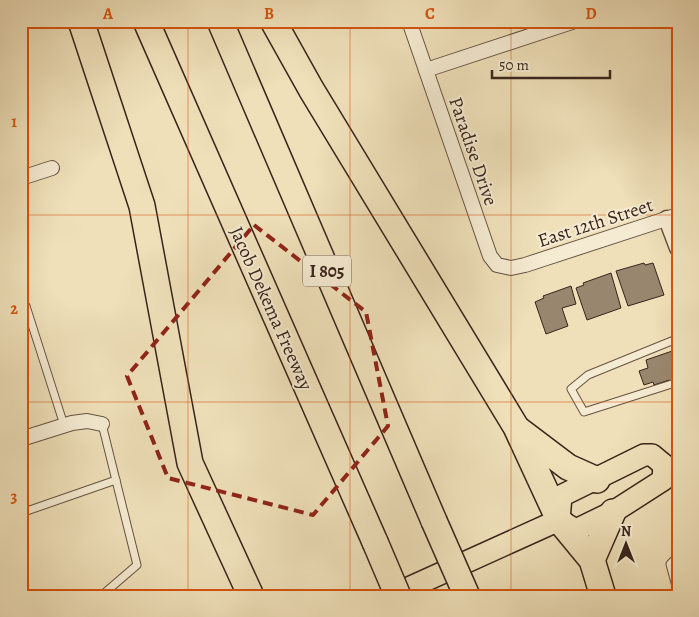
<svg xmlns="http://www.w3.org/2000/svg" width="699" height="617" font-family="Alegreya,serif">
  <rect width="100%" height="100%" fill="#efe0b9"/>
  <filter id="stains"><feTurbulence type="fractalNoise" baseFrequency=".004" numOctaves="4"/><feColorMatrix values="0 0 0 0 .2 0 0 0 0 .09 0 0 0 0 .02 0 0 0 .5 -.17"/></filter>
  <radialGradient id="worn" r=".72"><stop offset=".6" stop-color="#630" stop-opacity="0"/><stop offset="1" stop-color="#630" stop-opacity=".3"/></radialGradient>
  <g fill="#98866e" stroke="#39241c">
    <polygon points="644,263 645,265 653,263 664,295 628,306 616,271"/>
    <polygon points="611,273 621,308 587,320 576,288 584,285 583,283"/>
    <polygon points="571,286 576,304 562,308 568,326 546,334 535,302 544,298 543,296"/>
    <polygon points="678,349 678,379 669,382 669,380 654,385 653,382 644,385 639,371 648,368 646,360"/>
  </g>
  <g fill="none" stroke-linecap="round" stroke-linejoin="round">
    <g stroke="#665343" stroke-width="9">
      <g id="service">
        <polyline points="21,308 26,306 64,425"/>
        <polyline points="678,337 674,340 588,375 571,389 584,412 678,382"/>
        <polyline points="21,513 116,480"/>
        <polyline points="678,556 670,564 678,594"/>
        <polyline points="101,596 137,565 102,424"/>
      </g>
    </g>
    <g stroke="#665343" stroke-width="16">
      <g id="minor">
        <polyline points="409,21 490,256 497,265 511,268 525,265 678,215"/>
        <polyline points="426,70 575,21"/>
        <polyline points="21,178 52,168"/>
        <polyline points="21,439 72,423 87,421 102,424"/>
      </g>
    </g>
    <g stroke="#665343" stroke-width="19">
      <polyline id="tertiary" points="667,219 678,248"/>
    </g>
    <g stroke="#39241c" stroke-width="24">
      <g id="primary">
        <polyline points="559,520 561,496 644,455 652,455 664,465"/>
        <polyline points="559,520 576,530 613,512 663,480 664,465"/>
        <polyline points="391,596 559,520"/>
      </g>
    </g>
    <g stroke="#39241c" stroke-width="28">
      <g id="motorway">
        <polyline points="81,21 142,206 190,463 251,596"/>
        <polyline points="146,21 375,542"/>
        <polyline points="220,21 434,521"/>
        <polyline points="273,21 311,89 516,427 559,520 592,560 603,596"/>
        <polyline points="519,430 568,467 597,480"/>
        <polyline points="592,560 613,512"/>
      </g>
    </g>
    <use href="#service" stroke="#f5ebd2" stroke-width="7"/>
    <use href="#minor" stroke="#f5ebd2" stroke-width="14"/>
    <use href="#tertiary" stroke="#f5ebd2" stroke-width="16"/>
    <use href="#primary" stroke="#efe0b9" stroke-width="21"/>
    <use href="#motorway" stroke="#efe0b9" stroke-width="25"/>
    <g stroke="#39241c" stroke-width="28" stroke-linecap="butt">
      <g id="motorway-bridge">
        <polyline points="434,521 467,596"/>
        <polyline points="375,542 398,596"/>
      </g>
    </g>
    <use href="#motorway-bridge" stroke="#efe0b9" stroke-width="25"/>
  </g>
  <path fill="none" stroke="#8f2418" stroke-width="4" stroke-dasharray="10 6" stroke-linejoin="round" d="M254,225l112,87 22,114 -75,89 -145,-37 -41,-102z"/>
  <path fill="none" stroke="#d6540e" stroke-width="1" stroke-opacity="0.55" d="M188,21v575M350,21v575M511,21v575M21,215h657M21,402h657"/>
  <g text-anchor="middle" stroke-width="4" stroke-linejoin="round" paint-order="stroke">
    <rect fill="#f5ebd2" stroke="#716053" stroke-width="1" x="303" y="255.5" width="48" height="31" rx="4"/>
    <g font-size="18" font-weight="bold" fill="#39241c">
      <text x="327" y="277">I 805</text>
    </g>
    <g font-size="19" fill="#39241c" stroke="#f5ebd2">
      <text transform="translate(474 151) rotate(71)" y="7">Paradise Drive</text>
      <text transform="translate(595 222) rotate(-18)" y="7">East 12th Street</text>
      <text transform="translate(272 308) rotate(66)" y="7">Jacob Dekema Freeway</text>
    </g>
  </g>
  <rect width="699" height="617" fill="none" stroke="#efe0b9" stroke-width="55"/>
  <g transform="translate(626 544)" stroke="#f5ebd2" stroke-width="4" paint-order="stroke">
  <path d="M0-4L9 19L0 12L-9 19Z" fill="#39241c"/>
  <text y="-8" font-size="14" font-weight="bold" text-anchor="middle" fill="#39241c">N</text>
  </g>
  <path d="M492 70v8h118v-8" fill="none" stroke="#39241c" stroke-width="2.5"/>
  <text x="499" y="70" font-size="15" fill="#39241c" stroke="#f5ebd2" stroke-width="4" paint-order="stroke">50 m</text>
  <rect x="28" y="28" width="644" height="562" fill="none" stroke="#d6540e" stroke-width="2"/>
  <g font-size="16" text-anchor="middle" font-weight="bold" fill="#d6540e">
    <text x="108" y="19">A</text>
    <text x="269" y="19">B</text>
    <text x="430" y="19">C</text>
    <text x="591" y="19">D</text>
    <text x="14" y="127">1</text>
    <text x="14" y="314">2</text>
    <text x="14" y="502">3</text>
  </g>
  <rect width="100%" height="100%" filter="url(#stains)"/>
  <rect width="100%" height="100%" fill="url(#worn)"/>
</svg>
